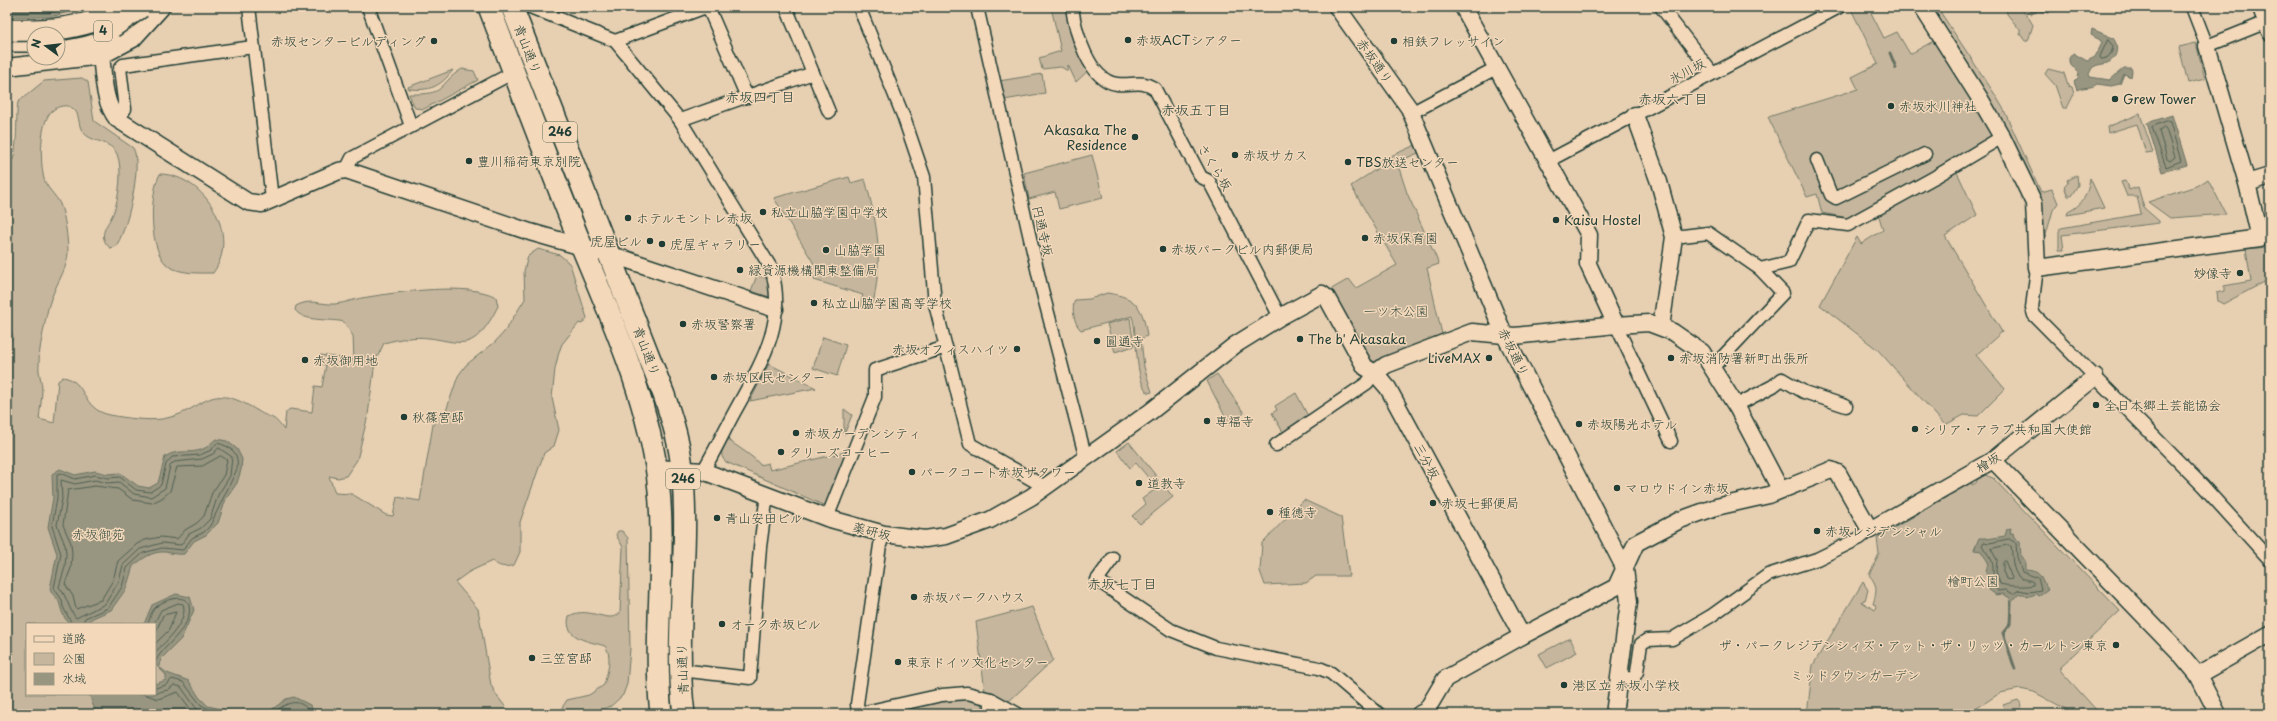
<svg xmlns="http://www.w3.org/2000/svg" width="2277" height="721" font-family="'Playpen Sans','Klee One',sans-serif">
  <rect width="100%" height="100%" fill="#e7cfb2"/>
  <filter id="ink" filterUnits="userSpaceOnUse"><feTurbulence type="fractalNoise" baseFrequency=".025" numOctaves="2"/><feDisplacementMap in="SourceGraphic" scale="8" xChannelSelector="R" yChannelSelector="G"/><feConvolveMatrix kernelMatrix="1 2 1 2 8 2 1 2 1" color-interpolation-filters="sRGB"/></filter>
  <g filter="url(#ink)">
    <g fill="#c6b69d" stroke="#727a68" fill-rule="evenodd">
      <polygon points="499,7 502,7 579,210 577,211"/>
      <polygon points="1051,7 1075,7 1076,16 1095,64 1076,82 1068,65 1068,71 1061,67 1042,69 1039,58 1061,51"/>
      <polygon points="1850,7 1868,7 1884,38 1897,32 1910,54 1937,39 1998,136 1855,216 1848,218 1822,213 1817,194 1807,197 1768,117 1858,89 1852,77 1878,64"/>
      <polygon points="1928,7 1937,7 1994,93 2003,108 2041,192 2052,189 2058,203 2053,210 2044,242 2037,198"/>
      <polygon points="2006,7 2021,7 2024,13 2027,15 2033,25 2028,41 2025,41 2020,34 2020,30 2007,14"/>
      <polygon points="2196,43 2205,79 2188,83 2179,47"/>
      <path d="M462,69l12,2 4,9 -54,29 -9,-1 -6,-14c40,1 26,-8 53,-25z"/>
      <polygon points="2048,69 2064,73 2068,86 2072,87 2074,94 2067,108 2063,108 2055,85 2045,74"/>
      <path d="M453,70c-13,17 -23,21 -44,19l-1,-2z"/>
      <polygon points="1042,74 1045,93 1004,100 999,81"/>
      <path d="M82,78l6,4 6,39 39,27c10,15 -6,86 -18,99l-5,1c-15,-14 0,-24 4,-37 5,-13 9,-43 3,-57 -6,-14 -26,-11 -34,-22 -6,-7 -2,-19 -11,-24 -5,-4 -14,-2 -19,2 -14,10 -13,53 -9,69 3,10 12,16 16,25 5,11 8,36 8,48 0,15 -10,29 -15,42 -6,13 -8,30 -11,44 -2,8 -3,18 -3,27 -1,8 3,16 3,24 0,10 -2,20 -3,30l15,4 4,-42 5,-4c25,4 17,32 47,38 16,3 37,6 52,4 46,-8 43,-41 96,-8 14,9 14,2 26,19l2,-18 4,-3 22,3 3,-26 7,1 4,-22 -7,-1 1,-9 34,5 -1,-24 -9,-14c-15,-4 -39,1 -49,-12l1,-4c14,-8 25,-1 39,-2 11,-1 22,-6 33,-7 31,-5 101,-15 128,0l2,9c-6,12 -17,33 -32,36 -11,2 -26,-3 -37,-4 -15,-2 -30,1 -45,5l-9,19 -7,53 -11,45 -11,16 -8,2 -9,-2 6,17 17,1 34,21 7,1 4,-19 23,4 15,-88 10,1 13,-38 8,-11 29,-23 10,-11 20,-32 -1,-28 4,-15 10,-7 22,6 10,9 17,54 -5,6 -3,-1 -17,21 -3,8 -4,17 -3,29 7,32 -5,16 -10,7 -24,69v30l-6,13c-10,3 -14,2 -22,-4l-23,11 -14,10 23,27 13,76 6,11 14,18h-504v-366l6,-11 -6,-19v-150c13,-8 8,-51 11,-66l26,-21zM27,624h128v70h-128z"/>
      <polygon points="2140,114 2153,152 2146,153 2137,124 2108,133 2107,127"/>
      <polygon points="1420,143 1423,151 1397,162 1407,193 1439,264 1427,268 1442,334 1374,364 1328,291 1349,279 1356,288 1397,265 1351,186 1378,168 1375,163"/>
      <polygon points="1092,155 1103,198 1059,209 1055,192 1029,199 1024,173"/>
      <polygon points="1956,170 1977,215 1945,236 2002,332 1976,355 2005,389 1978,416 1964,415 1945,425 1878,350 1820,305 1857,237 1861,244 1883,230 1878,213"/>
      <path d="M160,174c45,1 81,61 53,99 -13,0 -31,1 -43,-6 -22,-13 -21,-73 -10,-93z"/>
      <polygon points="2077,175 2078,185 2071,196 2068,196 2064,187 2068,183 2067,180"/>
      <path d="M849,177l2,6 14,-4c14,51 18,78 7,130l-12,-3 3,-11 -49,-15 1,-10 -2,-8 -39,-64z"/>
      <path d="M2090,178l14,30 -37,7 1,-3c15,-7 20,-18 22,-34z"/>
      <polygon points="2208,179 2226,214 2170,218 2148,202 2199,185"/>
      <polygon points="2125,181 2129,190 2138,187 2144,208 2159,221 2159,223 2062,235 2064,250 2059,250 2059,231 2061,228 2141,214 2137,196 2127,196 2121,182"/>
      <polygon points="2268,247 2270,279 2223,304 2218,301 2217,293 2224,291 2224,286 2251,281 2246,249"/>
      <polygon points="757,275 768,279 770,297 751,291"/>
      <path d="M1107,293c30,4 36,15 40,43l-6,3 3,28 8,25 -4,1c-14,-15 -10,-57 -16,-77l-51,14c-7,-6 -10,-22 -6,-30l15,-1z"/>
      <polygon points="1130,318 1134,346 1115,352 1107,324"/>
      <polygon points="823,337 846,345 837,376 813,368"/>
      <polygon points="769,364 816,388 750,401"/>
      <polygon points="1217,374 1244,413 1230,426 1207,381"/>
      <polygon points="1296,393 1309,418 1284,434 1272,413 1277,410 1275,406"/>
      <polygon points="844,409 852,415 844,435"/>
      <path d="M727,439c9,7 28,18 33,26l8,-2 2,7 79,-19 -22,53 -4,1 -97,-43c-8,-7 -3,-15 1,-23z"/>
      <polygon points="1129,442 1173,497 1140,524 1132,516 1146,504 1142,499 1157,488 1136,463 1130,468 1117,451"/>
      <path d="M1985,475l8,3 127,133 -60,56v3l40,44h-25l-41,-22 -14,-3 -20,4 -32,21h-161l6,-49 50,-83 5,8 -3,10h-2l-1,2 13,8 1,-5 -3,-1c4,-13 5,-19 -4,-29l10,-21 -2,-16 95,-56v3l4,-2 1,-3z"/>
      <polygon points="1304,500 1341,517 1349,576 1316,576 1306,583 1265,585 1260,571 1262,543"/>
      <path d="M618,531h4l6,7 2,111 -3,35 -4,11 -12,11 -22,8h-31l9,-14 22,-5 15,-10c3,-12 9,-28 1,-39 -16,-5 -42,-7 -36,-30 21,-11 39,9 51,-3l3,-66 -7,-12z"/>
      <polygon points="1032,607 1053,660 1007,703 985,691 976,622"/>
      <polygon points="1570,638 1577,652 1547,668 1539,654"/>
      <polygon points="964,697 982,703 984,714 873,714 941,700"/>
      <polygon points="2018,700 2022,705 2020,714 2006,714 2003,705"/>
      <polygon points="629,710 634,714 607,714"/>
    </g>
    <g fill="#989580" stroke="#687262">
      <polygon points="7,7 88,7 50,17 7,17"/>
      <polygon points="2027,7 2056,7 2048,13 2039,11 2031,14"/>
      <path d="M2092,29l21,9c6,7 5,21 -6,25 -6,2 -10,1 -15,5l-3,6 1,3 20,3 14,-12h7l1,3 -1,6 -7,-3 -4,10 -9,2 -14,-2c-6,5 -13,2 -20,6l-3,-8 4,-4 1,-5 -10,-11v-4l4,-5 14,8 8,-4 7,-14 -2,-3 -9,-5z"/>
      <polygon points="2172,115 2187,165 2162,172 2147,123"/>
      <path d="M216,439l11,2 10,8 5,10 -1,11 -4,13 -11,16 -8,24 -12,12 -12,6 -10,13c-6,1 -13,-1 -19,-2 -14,-1 -22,7 -32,14l-7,23 -15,21 -18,8 -8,6 -16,-1c-7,-7 -7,-12 -10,-21 -2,-6 -8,-7 -9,-13l7,-35 -9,-27 5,-29 -1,-24 8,-5 15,6 20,-4 13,3 12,-1 18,13 11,2 9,-5 7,-26c12,-9 25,-2 38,-8 6,-2 8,-7 13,-10z"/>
      <path d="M2011,528l-1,5h3l1,4 6,5 1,15 4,3v10c19,1 13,8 23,19l-10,7 -2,-2 -9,3 -3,-3h-5l-8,9 -1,-5 -7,-4 -7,1 -8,-6 3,-4 -5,-12 2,-11 -7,-11 -7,-1 5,-12h8v1l18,-3 2,-7z"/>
      <polygon points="176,594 190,597 194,610 181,639 161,659 159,667 167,673 189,681 199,697 208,706 242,714 100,714 95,710 89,694 155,694 155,684 166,680 166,675 155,664 155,624 144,624 152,605"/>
      <polygon points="294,697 310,705 315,714 266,714 286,699"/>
    </g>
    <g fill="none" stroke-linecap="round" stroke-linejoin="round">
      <g stroke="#4f6052" stroke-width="1">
        <polyline points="7,8 52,7"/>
        <polyline points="7,13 49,13 75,7"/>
        <path d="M2108,40l5,6c-1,7 -4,13 -12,13l-1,-2z"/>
        <polygon points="2167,121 2170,122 2181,161 2166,167 2152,127"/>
        <polygon points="2164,127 2166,129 2175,157 2170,161 2167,159 2159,131"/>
        <path d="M219,448l13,9 -2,19 -12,19 -8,24 -9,9 -12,6 -8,11 -19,-2 -22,6 -17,16 -4,16 -14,23 -29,14c-8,-10 -9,-22 -17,-31l6,-20 1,-13 -1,-9 -8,-20 5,-26 -1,-19 14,4 20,-4 12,3 12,-1 15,12 17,3 14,-9 5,-22 4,-4 28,-3 11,-5z"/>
        <polygon points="221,456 227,460 224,475 212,493 204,516 197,523 185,530 177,539 161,537 145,540 137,544 118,561 113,580 101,600 76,609 73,596 65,584 71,568 72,554 71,543 63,525 68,490 95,486 118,489 133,500 152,503 162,498 170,491 177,467 202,466"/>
        <path d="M2009,539l7,4 1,14 5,15 16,6 3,12 -12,2 -10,-2 -6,4 -7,-4 -8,1c-8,-7 -3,-21 -6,-30 -2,-5 -8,-11 -10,-16l2,-3 5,1z"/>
        <path d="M2008,545l3,1c2,9 0,25 9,32 4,2 9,1 13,4v3c-7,2 -26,1 -33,-1l-4,-13 1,-11 -6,-11z"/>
        <polygon points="2005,561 2012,578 2011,580 2006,579 2003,571 2003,563"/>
        <path d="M72,624l-9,-17 -1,-7 -8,-12 7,-34 -9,-28 5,-28v-24l4,-1 14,6 20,-4 13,3 12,-1 16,13 14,2 11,-7 5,-21 6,-7 28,-2 11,-5 6,-7c16,4 22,11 20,26l-27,57 -6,6 -12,6 -9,12 -21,-2 -19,5 -16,15 -5,19 -14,21 -23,10 -3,6"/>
        <path d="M148,624c2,-6 3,-13 8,-17 7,-7 30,-15 33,-1 5,22 -30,42 -34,57"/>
        <path d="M154,624l7,-14 17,-7 5,1c6,16 -17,38 -28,48"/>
        <polyline points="155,634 163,615 176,612 169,630 155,644"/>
        <polyline points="155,688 166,685 172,679 183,682 201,705 219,714"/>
        <polyline points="155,693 168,690 174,685 181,687 196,708 204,714"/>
        <polyline points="144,694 158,699 178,692 194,714"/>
        <path d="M272,714c13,-11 28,-19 39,0"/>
      </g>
      <g stroke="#687262" stroke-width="3">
        <polyline points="1890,53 1896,68"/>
        <polyline points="2011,603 2010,624 2003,633 2015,669"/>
      </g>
      <g stroke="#1f3d34" stroke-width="15">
        <g id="street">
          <polyline points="249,7 272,199"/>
          <polyline points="368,7 411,126"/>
          <path d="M530,7l85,34 65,79 91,148c17,55 -11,97 -36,143 -11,20 -20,40 -32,60"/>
          <polyline points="708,7 747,97"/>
          <polyline points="786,7 829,112"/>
          <polyline points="859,7 904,118 924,177 935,304 970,444 1045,487"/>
          <polyline points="977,7 1041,286 1086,459"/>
          <path d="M1072,7c3,24 17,74 45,77 15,2 24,-5 38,5l46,88 8,4 71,136"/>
          <polyline points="1661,7 1712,73"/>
          <polyline points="2192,7 2207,46 2267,22"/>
          <polyline points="615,41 706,7"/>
          <polyline points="1411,113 1496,68"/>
          <polyline points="117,119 125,109 120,68 123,65 253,47"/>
          <polyline points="680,120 813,73"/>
          <polyline points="1817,160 1831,195 1836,198 1925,154"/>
          <polyline points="1548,161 1839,7"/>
          <polyline points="346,170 352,158 514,72"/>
          <polyline points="1674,237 1708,233 1760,269 1783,293 1713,367"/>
          <polyline points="2037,268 2032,308 2034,315 2203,486 2270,560"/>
          <polyline points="1760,269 1789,262 1809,220 1848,225 1935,177 2002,137"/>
          <polyline points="1616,325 1671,441"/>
          <polyline points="1735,406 1773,386 1782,379 1804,392 1846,406"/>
          <polyline points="1276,445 1367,383 1375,373"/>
          <polyline points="827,518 875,397 875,370 946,347"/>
          <polyline points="1113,558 1097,580 1171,630 1216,648 1319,668 1331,673 1379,714"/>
          <polyline points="680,670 750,678 760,547 767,494"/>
          <polyline points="1620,677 1633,679 1637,672 1641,644 1647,640 1672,639 1711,616 1768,575 1817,559 1860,538 1870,530"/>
          <polyline points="858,713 857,704 880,545 884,534"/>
          <polyline points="856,714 942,695 967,693 991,699 1018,714"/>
          <polyline points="991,714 991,699"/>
        </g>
      </g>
      <g stroke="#1f3d34" stroke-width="19">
        <g id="secondary">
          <polyline points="1337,7 1409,108 1504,334 1625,569 1629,602 1614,714"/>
          <polyline points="1463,7 1589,235 1588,264 1616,325"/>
          <polyline points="1922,7 1979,97 2002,137 2034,203 2037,268 2260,238 2247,183 2207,46"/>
          <polyline points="2261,8 2270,32"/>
          <path d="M58,50c26,-4 48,-8 68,-26"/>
          <path d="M101,56c3,21 2,45 16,63l131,83 14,2 77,-33 7,-1 184,62 98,28 147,49"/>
          <polyline points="7,67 101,56 133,39 162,7"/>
          <polyline points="1635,115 1659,182 1674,237 1661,327"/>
          <polyline points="2247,183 2270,176"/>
          <polyline points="1375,373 1386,365 1472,332 1515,336 1616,325 1649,323 1673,332 1702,352 1738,409 1780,489"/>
          <polyline points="1993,460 2178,651 2198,675 2218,714"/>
          <polyline points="656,468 703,471 827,518 884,534 925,539 946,536 990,520 1031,497 1150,412 1235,345 1280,317 1322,294 1327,298 1365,367 1375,373 1388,388 1522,636"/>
          <polyline points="2198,675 2270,634"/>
          <polyline points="1420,714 1426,711 1445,679 1522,636 1616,587 1636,543 1680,520 1716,507 1769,495 1831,470 1838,473 1870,530 1993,460 2095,377"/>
        </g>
      </g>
      <g stroke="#1f3d34" stroke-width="24">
        <g id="highway">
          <path d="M489,7c29,76 58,153 88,228 31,75 66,151 79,231 13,82 -4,166 5,248"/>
          <path d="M512,7l152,388c8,24 16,49 18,74 9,81 -9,164 2,245"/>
          <polyline points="2265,7 2270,17"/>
          <polyline points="7,41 34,41"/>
        </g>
      </g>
      <use href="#street" stroke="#f4d8ba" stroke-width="12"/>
      <use href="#secondary" stroke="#f4d8ba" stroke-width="16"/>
      <use href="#highway" stroke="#f4d8ba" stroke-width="21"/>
      <g stroke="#1f3d34" stroke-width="24" stroke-linecap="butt">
        <g id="highway-bridge">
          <polyline points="112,27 141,7"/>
          <path d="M7,30c39,1 82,0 115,-23"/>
        </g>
      </g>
      <use href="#highway-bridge" stroke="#f4d8ba" stroke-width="21"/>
    </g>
  </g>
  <g fill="#1f3d34" stroke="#f4d8ba" stroke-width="1.5">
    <circle cx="1128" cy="40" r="4"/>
    <circle cx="434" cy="41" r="4"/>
    <circle cx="1394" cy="41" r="4"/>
    <circle cx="2115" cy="99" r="4"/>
    <circle cx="1891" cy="106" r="4"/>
    <circle cx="1135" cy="137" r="4"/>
    <circle cx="1235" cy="155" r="4"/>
    <circle cx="469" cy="161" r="4"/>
    <circle cx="1348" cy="162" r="4"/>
    <circle cx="763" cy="212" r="4"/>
    <circle cx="628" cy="218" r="4"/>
    <circle cx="1556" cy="220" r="4"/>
    <circle cx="1365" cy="238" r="4"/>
    <circle cx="650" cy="241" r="4"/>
    <circle cx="662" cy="244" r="4"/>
    <circle cx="1163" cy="249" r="4"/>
    <circle cx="826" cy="250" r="4"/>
    <circle cx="740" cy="270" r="4"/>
    <circle cx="2240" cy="273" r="4"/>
    <circle cx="814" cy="303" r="4"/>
    <circle cx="683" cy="324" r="4"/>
    <circle cx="1300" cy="339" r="4"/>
    <circle cx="1097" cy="341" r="4"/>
    <circle cx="1017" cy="349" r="4"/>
    <circle cx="1489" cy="358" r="4"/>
    <circle cx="1671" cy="358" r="4"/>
    <circle cx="305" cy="360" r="4"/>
    <circle cx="714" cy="377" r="4"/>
    <circle cx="2096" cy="405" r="4"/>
    <circle cx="404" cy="417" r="4"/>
    <circle cx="1207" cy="421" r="4"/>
    <circle cx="1579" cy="424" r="4"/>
    <circle cx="1915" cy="429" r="4"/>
    <circle cx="796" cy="433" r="4"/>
    <circle cx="781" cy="452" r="4"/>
    <circle cx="912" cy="472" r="4"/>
    <circle cx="1139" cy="483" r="4"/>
    <circle cx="1617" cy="488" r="4"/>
    <circle cx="1433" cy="503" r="4"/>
    <circle cx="1270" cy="512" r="4"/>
    <circle cx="717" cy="518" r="4"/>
    <circle cx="1817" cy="531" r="4"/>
    <circle cx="914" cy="597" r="4"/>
    <circle cx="722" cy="624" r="4"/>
    <circle cx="2116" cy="645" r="4"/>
    <circle cx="532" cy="658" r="4"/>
    <circle cx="898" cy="662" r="4"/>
    <circle cx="1564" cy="685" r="4"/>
  </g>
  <g text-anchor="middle" stroke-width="3" stroke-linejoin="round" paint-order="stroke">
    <g fill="#f4d8ba" stroke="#5f6c5c" stroke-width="1">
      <rect x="94" y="21" width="18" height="20" rx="3"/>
      <rect x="543" y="122" width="34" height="20" rx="3"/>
      <rect x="666" y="469" width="34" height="20" rx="3"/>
    </g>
    <g font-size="12" font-weight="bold" fill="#1f3d34">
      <text x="103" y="35">4</text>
      <text x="560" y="136">246</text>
      <text x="683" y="483">246</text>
    </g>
    <g font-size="13" fill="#1f3d34" stroke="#f4d8ba" text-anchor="start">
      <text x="1136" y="45">赤坂ACTシアター</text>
      <text x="426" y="46" text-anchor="end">赤坂センタービルディング</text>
      <text x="1402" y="46">相鉄フレッサイン</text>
      <text x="2123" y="104">Grew Tower</text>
      <text x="1899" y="111">赤坂氷川神社</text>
      <text x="1127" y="135" text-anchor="end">Akasaka The<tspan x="1127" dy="15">Residence</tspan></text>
      <text x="1243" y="160">赤坂サカス</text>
      <text x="477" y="166">豊川稲荷東京別院</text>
      <text x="1356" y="167">TBS放送センター</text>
      <text x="771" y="217">私立山脇学園中学校</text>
      <text x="636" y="223">ホテルモントレ赤坂</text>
      <text x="1564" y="225">Kaisu Hostel</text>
      <text x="1373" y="243">赤坂保育園</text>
      <text x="642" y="246" text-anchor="end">虎屋ビル</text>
      <text x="670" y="249">虎屋ギャラリー</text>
      <text x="1171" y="254">赤坂パークビル内郵便局</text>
      <text x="834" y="255">山脇学園</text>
      <text x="748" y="275">緑資源機構関東整備局</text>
      <text x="2232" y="278" text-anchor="end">妙像寺</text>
      <text x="822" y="308">私立山脇学園高等学校</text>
      <text x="691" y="329">赤坂警察署</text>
      <text x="1308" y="344">The b' Akasaka</text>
      <text x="1105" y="346">圓通寺</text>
      <text x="1009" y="354" text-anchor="end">赤坂オフィスハイツ</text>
      <text x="1481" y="363" text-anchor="end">LiveMAX</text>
      <text x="1679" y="363">赤坂消防署新町出張所</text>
      <text x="313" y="365">赤坂御用地</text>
      <text x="722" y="382">赤坂区民センター</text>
      <text x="2104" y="410">全日本郷土芸能協会</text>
      <text x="412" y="422">秋篠宮邸</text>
      <text x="1215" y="426">専福寺</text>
      <text x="1587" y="429">赤坂陽光ホテル</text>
      <text x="1923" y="434">シリア・アラブ共和国大使館</text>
      <text x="804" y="438">赤坂ガーデンシティ</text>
      <text x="789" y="457">タリーズコーヒー</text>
      <text x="920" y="477">パークコート赤坂ザタワー</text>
      <text x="1147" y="488">道教寺</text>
      <text x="1625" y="493">マロウドイン赤坂</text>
      <text x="1441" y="508">赤坂七郵便局</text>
      <text x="1278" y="517">種徳寺</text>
      <text x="725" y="523">青山安田ビル</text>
      <text x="1825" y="536">赤坂レジデンシャル</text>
      <text x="922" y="602">赤坂パークハウス</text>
      <text x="730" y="629">オーク赤坂ビル</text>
      <text x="2108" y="650" text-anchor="end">ザ・パークレジデンシィズ・アット・ザ・リッツ・カールトン東京</text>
      <text x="540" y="663">三笠宮邸</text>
      <text x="906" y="667">東京ドイツ文化センター</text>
      <text x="1572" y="690">港区立 赤坂小学校</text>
    </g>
    <g font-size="13" fill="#1f3d34" stroke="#f4d8ba">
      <text transform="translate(528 49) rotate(69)" y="5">青山通り</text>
      <text transform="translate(1375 61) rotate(55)" y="5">赤坂通り</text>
      <text transform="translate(1687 71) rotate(-28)" y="5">氷川坂</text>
      <text transform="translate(1215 167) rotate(58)" y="5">さくら坂</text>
      <text transform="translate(1043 231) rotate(77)" y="5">円通寺坂</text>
      <text transform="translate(647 351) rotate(69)" y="5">青山通り</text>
      <text transform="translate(1514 352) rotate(64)" y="5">赤坂通り</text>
      <text transform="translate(1427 461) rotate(62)" y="5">三分坂</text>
      <text transform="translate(1988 462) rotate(-33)" y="5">檜坂</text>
      <text transform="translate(872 531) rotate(14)" y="5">薬研坂</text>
      <text transform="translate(682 669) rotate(-92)" y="5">青山通り</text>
    </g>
    <g font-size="13" fill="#30493e" stroke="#f4d8ba">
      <text x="1396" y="316">一ツ木公園</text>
      <text x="98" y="539">赤坂御苑</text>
      <text x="1973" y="586">檜町公園</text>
      <text x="1855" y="680">ミッドタウンガーデン</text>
    </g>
    <g font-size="14" fill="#1f3d34" stroke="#f4d8ba">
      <text x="760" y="102">赤坂四丁目</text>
      <text x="1673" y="104">赤坂六丁目</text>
      <text x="1196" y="115">赤坂五丁目</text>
      <text x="1122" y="589">赤坂七丁目</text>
    </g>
  </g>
  <rect width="2277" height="721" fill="none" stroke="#f4d8ba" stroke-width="24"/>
  <rect x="12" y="12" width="2253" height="697" fill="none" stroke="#1f3d34" stroke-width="1.5" filter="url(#ink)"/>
  <rect x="26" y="623" width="130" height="72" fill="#f4d8ba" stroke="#9f9a84"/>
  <rect x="34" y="636" width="20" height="6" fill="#f4d8ba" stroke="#9f9a84"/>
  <text x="62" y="643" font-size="12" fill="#1f3d34">道路</text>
  <rect x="34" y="653" width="20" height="12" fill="#c6b69d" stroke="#9f9a84"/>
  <text x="62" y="663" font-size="12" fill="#1f3d34">公園</text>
  <rect x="34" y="673" width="20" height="12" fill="#989580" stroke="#9f9a84"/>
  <text x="62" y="683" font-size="12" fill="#1f3d34">水域</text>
  <g transform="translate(46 46) rotate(285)"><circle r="19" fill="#f4d8ba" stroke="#9f9a84"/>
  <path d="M0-3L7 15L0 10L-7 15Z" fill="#1f3d34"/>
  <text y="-6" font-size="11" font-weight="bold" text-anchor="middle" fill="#1f3d34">N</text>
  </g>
</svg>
